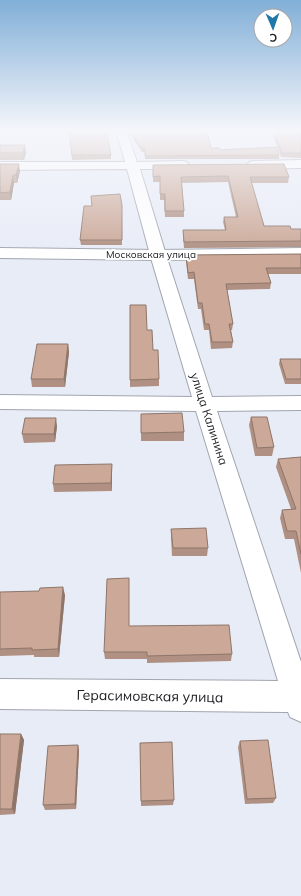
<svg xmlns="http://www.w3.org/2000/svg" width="301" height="896" font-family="Mulish,sans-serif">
  <rect width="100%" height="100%" fill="#e8ecf7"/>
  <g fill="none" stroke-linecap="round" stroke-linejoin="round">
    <g stroke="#a1a5af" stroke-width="2">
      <g id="minor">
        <polygon points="116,130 126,130 137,162 183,161 187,162 189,165 187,168 183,169 140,169 167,258 212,397 301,396 301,410 217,411 301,662 301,722 290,717 288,712 0,709 0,679 278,681 196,411 0,409 0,395 192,397 151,258 127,169 0,170 0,162 125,162"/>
        <polygon points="301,160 301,168 253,169 249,168 247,165 249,162 253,161"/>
      </g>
    </g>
    <g stroke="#a1a5af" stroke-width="2">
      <polygon id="tertiary" points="0,248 158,250 301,248 301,258 158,260 0,258"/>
    </g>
    <use href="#minor" fill="#fff" fill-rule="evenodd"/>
    <use href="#tertiary" fill="#fff" fill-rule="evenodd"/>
  </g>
  <g fill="#af9082">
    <polygon points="69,130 111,155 111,159 72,160"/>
    <polygon points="127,130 207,130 211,148 220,150 279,155 279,159 145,159 145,152 142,152"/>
    <polygon points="301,130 301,158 281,157 274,139 275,135"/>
    <polygon points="0,145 26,152 24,160 0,160"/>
    <polygon points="0,164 20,171 17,183 14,183 11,200 0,200"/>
    <polygon points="153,165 289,177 288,183 251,183 264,226 291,229 301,229 301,247 184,248 183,236 183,230 225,230 223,222 224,217 236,217 228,182 182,183 184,211 184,217 165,217 164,200 160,200 160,182 153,182"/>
    <polygon points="91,196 122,210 122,245 81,245 80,240 92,206"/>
    <polygon points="301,254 301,274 268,274 271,283 270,289 227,290 233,324 232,330 231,330 233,342 232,348 211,349 209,330 204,330 201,309 198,309 194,279 188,279 186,261 186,255"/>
    <polygon points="130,305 147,330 153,350 159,379 159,386 130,387"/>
    <polygon points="68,344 69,352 65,387 32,387 31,379"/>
    <polygon points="280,359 301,359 301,384 285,384 279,364"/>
    <polygon points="141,414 184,432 184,441 141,441"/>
    <polygon points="251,417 274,447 272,456 255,456 249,425"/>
    <polygon points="57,426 55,442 24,443 22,434"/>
    <polygon points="301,457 301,573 294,539 285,539 280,518 282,510 291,509 276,467 278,459"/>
    <polygon points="112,464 112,491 54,492 53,484"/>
    <polygon points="171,529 208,548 207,556 172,556 171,537"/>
    <polygon points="129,586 129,626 232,654 231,661 147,663 147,659 105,659 104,652"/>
    <polygon points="0,592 65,595 59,657 34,657 34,655 0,656"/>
    <polygon points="0,734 21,734 24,740 15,814 0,815"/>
    <polygon points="240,741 276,798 273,803 245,804 238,747"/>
    <polygon points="140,743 174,800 173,805 141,806"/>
    <polygon points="78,745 79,751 76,809 45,810 43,805"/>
  </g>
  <g fill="#8e766a">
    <polygon points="25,145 26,152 24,160 23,153"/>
    <polygon points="19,164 20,171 17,183 16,175"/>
    <polygon points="13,175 14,183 11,200 10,192"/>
    <polygon points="68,344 69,352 65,387 64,379"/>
    <polygon points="56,418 57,426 55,442 54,434"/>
    <polygon points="112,464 112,491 111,483"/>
    <polygon points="63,587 65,595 59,657 58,649"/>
    <polygon points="21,734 24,740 15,814 12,809"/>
    <polygon points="78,745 79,751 76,809 75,804"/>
  </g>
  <g fill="#cba897" stroke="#8e766a">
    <polygon points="69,130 106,130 111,155 72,155"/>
    <polygon points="129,130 207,130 211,148 219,148 220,150 276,147 279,155 145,156 145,149 142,149"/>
    <polygon points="279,130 301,130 301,153 282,153 275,135"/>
    <polygon points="0,145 25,145 23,153 0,153"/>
    <polygon points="0,164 19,164 16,175 13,175 10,192 0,193"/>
    <polygon points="284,164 289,177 250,177 264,226 290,226 291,229 301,229 301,241 184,242 183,230 226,230 224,217 238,217 228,176 181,177 184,211 165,211 165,194 160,194 160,176 153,177 153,165"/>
    <polygon points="120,194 122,205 122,240 80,240 84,206 92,206 91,196"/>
    <polygon points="301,254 301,268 266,268 271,283 226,284 233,324 229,324 233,342 212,342 209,324 205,324 202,303 198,303 194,272 188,273 186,255"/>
    <polygon points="130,305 146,305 147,330 152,330 153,350 158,350 159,379 130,380"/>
    <polygon points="37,344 68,344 64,379 31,379"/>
    <polygon points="280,359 301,359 301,379 286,379"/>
    <polygon points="182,413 184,432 141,433 141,414"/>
    <polygon points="251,417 267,417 274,447 257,448"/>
    <polygon points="25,418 56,418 54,434 22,434"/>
    <polygon points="301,457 301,554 296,531 287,531 282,510 296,509 278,459"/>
    <polygon points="112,464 111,483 53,484 55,465"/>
    <polygon points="206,528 208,548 173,548 171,529"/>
    <polygon points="129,578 129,626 229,625 232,654 147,656 147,652 104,652 107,579"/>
    <polygon points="63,587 58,649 32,650 32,648 0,649 0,592 39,591 40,588"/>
    <polygon points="0,734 21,734 12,809 0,809"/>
    <polygon points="268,740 276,798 247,799 240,741"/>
    <polygon points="172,742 174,800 141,801 140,743"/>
    <polygon points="78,745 75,804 43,805 48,746"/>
  </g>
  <linearGradient id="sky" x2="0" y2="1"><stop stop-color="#81afd7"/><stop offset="0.51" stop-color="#f5f6fb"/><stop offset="1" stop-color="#f5f6fb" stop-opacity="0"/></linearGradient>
  <rect width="301" height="255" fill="url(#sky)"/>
  <g text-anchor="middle" stroke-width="4" stroke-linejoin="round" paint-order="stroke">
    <g font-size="10" fill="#202125" stroke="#fff">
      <text x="151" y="258">Московская улица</text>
    </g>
    <g font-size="12" fill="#202125" stroke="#fff">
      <text transform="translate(209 419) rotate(72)" y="4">улица Калинина</text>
    </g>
    <g font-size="14" fill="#202125" stroke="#fff">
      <text transform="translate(150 696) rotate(1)" y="5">Герасимовская улица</text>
    </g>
  </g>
  <g transform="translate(273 28) rotate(178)"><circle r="19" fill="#ffffff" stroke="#a6a6a8"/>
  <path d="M0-3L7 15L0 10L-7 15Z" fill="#2178a8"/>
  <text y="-6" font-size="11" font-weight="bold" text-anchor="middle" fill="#202125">С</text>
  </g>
</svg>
